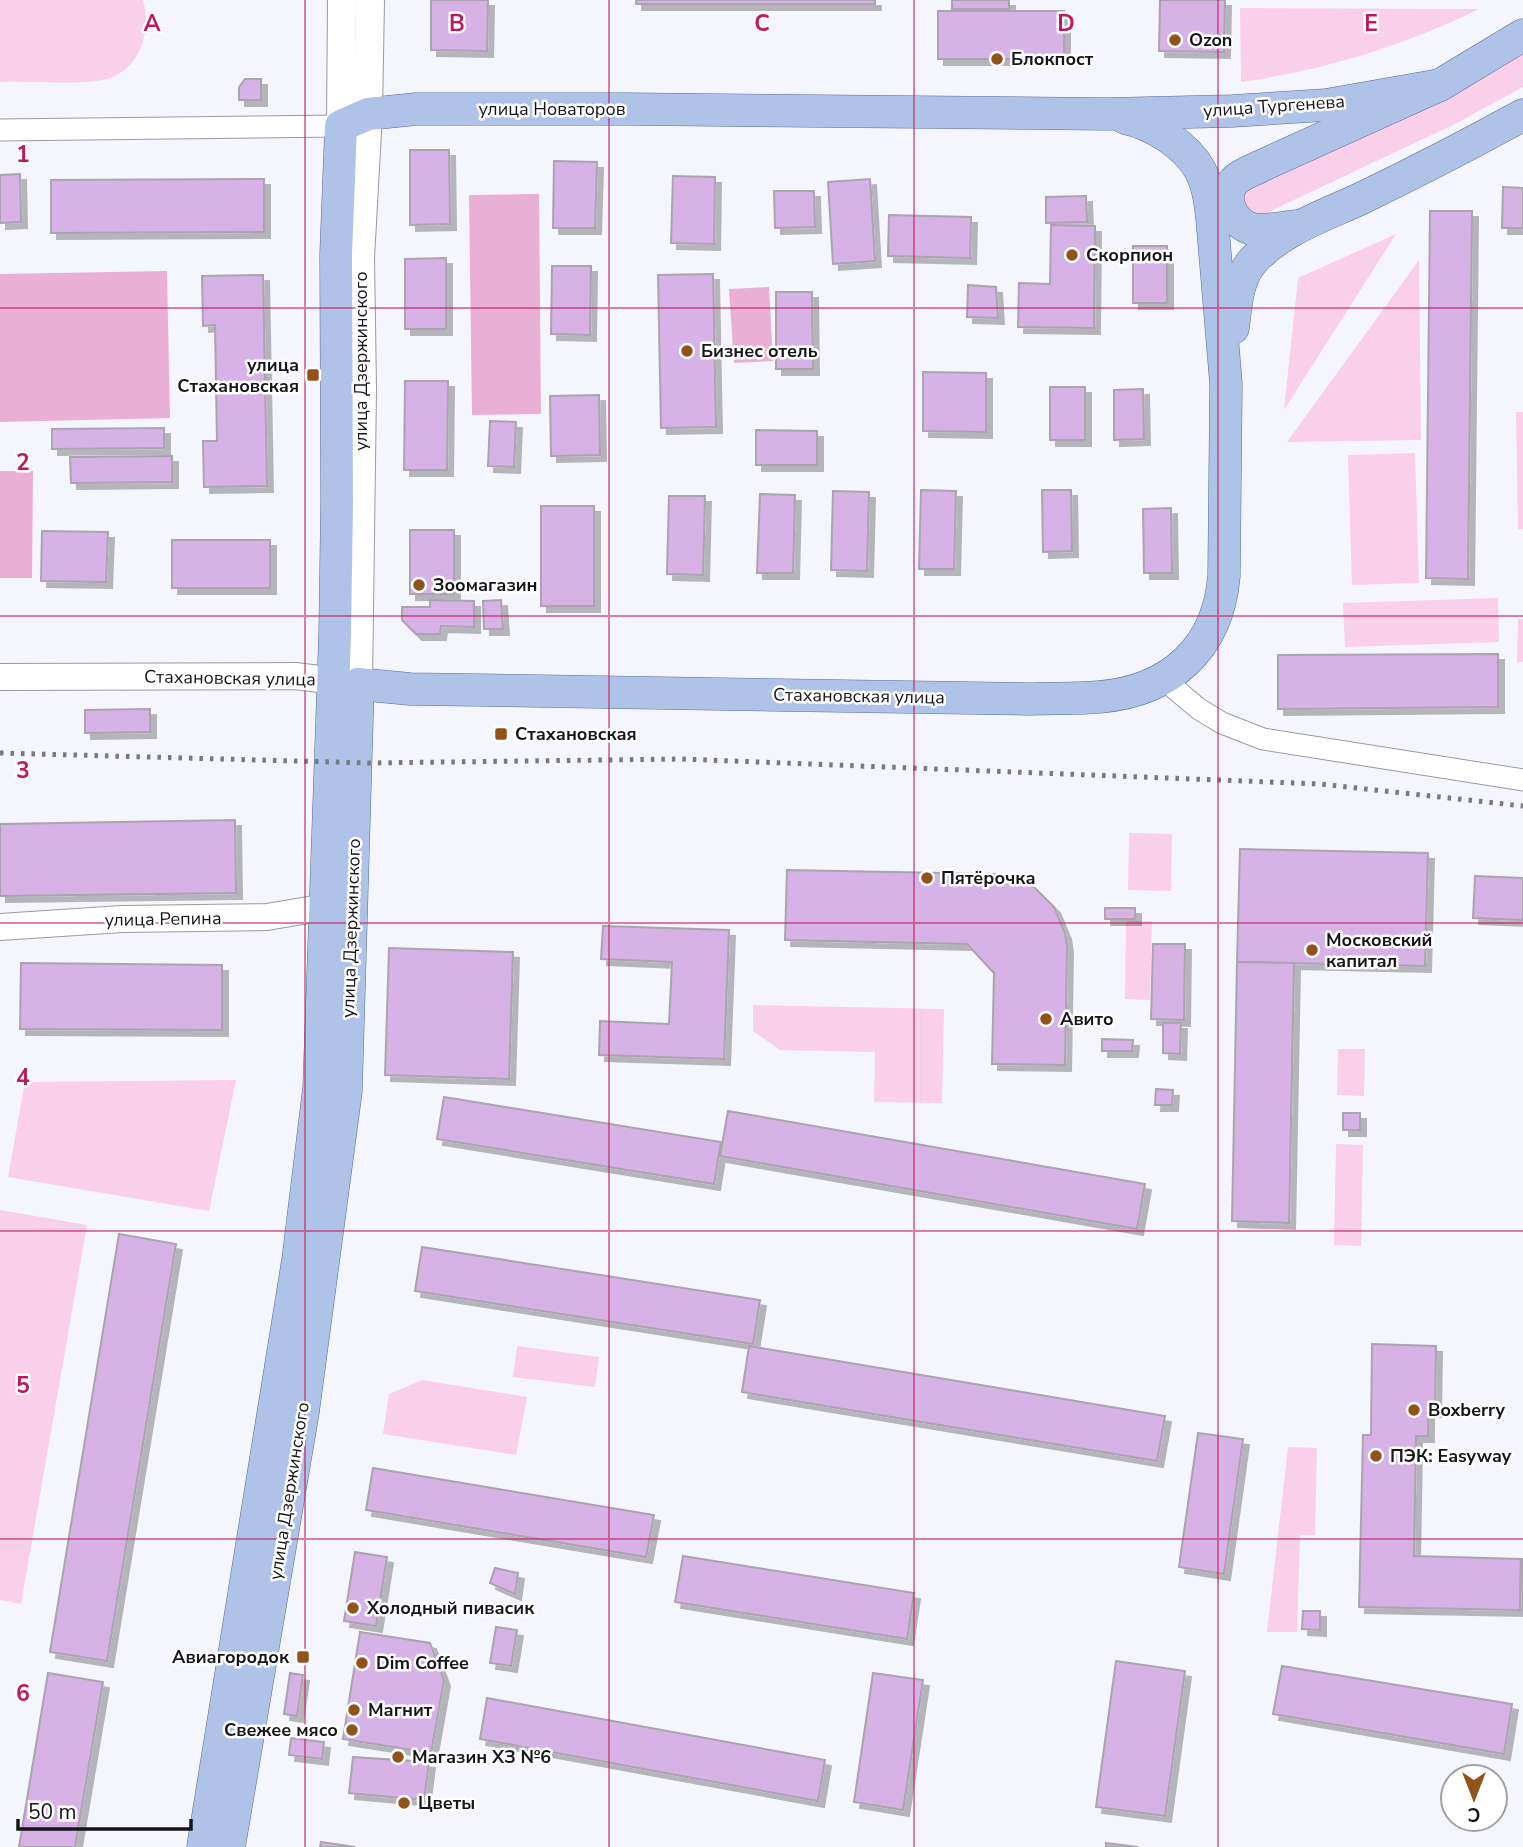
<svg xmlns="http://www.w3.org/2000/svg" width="1523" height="1847" font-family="'Nunito Sans',sans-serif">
  <defs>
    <filter id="shadow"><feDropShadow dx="6" dy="6" stdDeviation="0" flood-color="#0004"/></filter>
  </defs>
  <rect width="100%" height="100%" fill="#f5f5fd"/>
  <g fill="#facfea">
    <path d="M0,0h143c8,30 -1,66 -33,78 -23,8 -83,3 -110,4z"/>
    <path d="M1240,8l239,1c-75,37 -155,61 -238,73z"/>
    <polygon points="1523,53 1523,87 1457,123 1258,217 1252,219 1236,198 1245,189 1442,100"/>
    <polygon points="1396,234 1284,410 1298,278"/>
    <polygon points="1419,260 1421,440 1287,442"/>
    <polygon points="1516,412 1523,412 1523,529 1518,529"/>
    <polygon points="1415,453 1419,583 1352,585 1348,455"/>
    <polygon points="1498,598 1499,642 1345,647 1343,603"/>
    <polygon points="1518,619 1523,619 1523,662 1517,662"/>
    <polygon points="1129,833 1172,834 1171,891 1128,890"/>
    <polygon points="1126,921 1152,921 1150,1000 1125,999"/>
    <polygon points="753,1005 944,1009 942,1103 874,1102 875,1052 780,1050 753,1031"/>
    <polygon points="1338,1049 1365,1049 1364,1096 1337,1095"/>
    <polygon points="236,1080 209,1211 8,1177 25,1082"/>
    <polygon points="1336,1144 1363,1145 1361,1246 1334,1245"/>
    <polygon points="0,1210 87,1225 21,1604 0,1600"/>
    <polygon points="517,1346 599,1357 595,1387 513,1377"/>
    <polygon points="422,1380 527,1397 516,1455 383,1434 389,1394"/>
    <polygon points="1288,1447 1317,1448 1315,1535 1300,1535 1297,1632 1267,1632"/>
  </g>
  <g fill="#eaafd4">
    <polygon points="539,194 541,414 472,415 469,195"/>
    <polygon points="167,271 170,418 0,422 0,274"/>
    <polygon points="769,287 773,361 734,363 729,289"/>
    <polygon points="0,471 33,471 32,578 0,578"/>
  </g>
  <g fill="#d6b2e7" stroke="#aba3af" stroke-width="2" filter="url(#shadow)">
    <polygon points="431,0 488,0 487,51 431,50"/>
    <rect x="636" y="0" width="239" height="4"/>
    <rect x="952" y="0" width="57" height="9"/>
    <polygon points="1160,0 1225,0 1224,52 1159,51"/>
    <rect x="938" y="11" width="126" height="48"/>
    <polygon points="245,79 261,79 261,100 239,100 239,87"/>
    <polygon points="410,150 449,150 450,224 410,225"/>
    <polygon points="554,161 597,162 595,228 553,228"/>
    <polygon points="20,174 21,222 0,223 0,175"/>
    <polygon points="673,176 715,177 714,244 671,243"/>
    <polygon points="264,179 264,232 51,233 51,180"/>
    <polygon points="870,179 875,261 833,264 828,182"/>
    <polygon points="1503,187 1523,188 1523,228 1502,228"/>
    <polygon points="774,191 814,191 815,227 775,228"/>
    <polygon points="1086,196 1087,222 1046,223 1046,197"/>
    <polygon points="1430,211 1472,211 1468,579 1426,578"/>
    <polygon points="889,215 971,217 970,258 888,256"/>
    <polygon points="1051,225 1095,226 1094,328 1018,327 1019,283 1050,284"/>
    <rect x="1133" y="246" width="34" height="57"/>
    <polygon points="446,258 446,329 405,329 405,259"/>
    <polygon points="552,266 591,266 590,335 551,334"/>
    <polygon points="713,274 716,427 661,428 658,275"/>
    <polygon points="263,275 267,486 204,487 203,441 217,441 215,325 203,326 202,276"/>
    <polygon points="968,285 996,287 998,318 967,317"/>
    <polygon points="776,292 812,292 813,369 776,369"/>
    <polygon points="923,372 986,373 986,432 923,431"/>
    <polygon points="405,381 448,381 447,470 404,470"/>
    <rect x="1050" y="387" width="35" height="53"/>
    <polygon points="1143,389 1144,439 1114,440 1114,390"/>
    <polygon points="599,395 600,455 551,456 550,396"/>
    <polygon points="490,421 516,422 514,467 488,466"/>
    <polygon points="164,428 164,448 52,449 52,429"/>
    <polygon points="756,430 817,431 817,465 756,465"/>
    <polygon points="172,456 172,482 71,483 70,457"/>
    <polygon points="921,490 956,491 954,569 919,569"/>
    <polygon points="1042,490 1071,490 1072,551 1043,552"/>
    <polygon points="833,491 869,492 867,571 831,570"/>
    <polygon points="760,494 795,495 793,573 757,573"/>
    <polygon points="669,496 705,496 703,575 667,574"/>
    <rect x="541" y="506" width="53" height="100"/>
    <polygon points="1171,508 1172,573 1144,573 1143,509"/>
    <rect x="410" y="530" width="44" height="64"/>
    <polygon points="42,531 108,532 106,582 41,581"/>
    <rect x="172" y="540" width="98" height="48"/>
    <polygon points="430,600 474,601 474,627 441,626 440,634 416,634 402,620 402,607 430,607"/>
    <polygon points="501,600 503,629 484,629 483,601"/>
    <polygon points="1498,654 1498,707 1278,709 1278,655"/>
    <polygon points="150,709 150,732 85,733 85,710"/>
    <polygon points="235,820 236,893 0,896 0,824"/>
    <polygon points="1240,849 1428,853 1425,966 1237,962"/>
    <polygon points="787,870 998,874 1023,881 1035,888 1054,907 1065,933 1067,947 1065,1065 992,1064 994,973 967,944 785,940"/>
    <polygon points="1475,876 1523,878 1523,920 1473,918"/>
    <rect x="1105" y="908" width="30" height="11"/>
    <polygon points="603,926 729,930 724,1059 599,1055 600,1021 669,1024 672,962 601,959"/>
    <polygon points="1153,944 1185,944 1184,1020 1151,1019"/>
    <polygon points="389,948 513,952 509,1079 385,1075"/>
    <polygon points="1237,962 1294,963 1289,1223 1232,1221"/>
    <polygon points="21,963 222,965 222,1030 20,1029"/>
    <polygon points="1163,1023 1181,1023 1180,1054 1163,1053"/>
    <polygon points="1102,1039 1133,1040 1132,1051 1102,1051"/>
    <polygon points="1156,1089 1173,1090 1172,1105 1155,1105"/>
    <polygon points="444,1097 721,1142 714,1184 437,1139"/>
    <polygon points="728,1111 1145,1184 1137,1229 720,1156"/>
    <rect x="1343" y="1113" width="17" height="17"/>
    <polygon points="119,1234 176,1244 107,1661 50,1652"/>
    <polygon points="422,1247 760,1300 753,1344 415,1291"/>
    <polygon points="1372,1344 1436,1346 1435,1411 1428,1411 1428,1436 1416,1436 1414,1556 1521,1559 1520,1610 1359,1607 1363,1435 1371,1435"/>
    <polygon points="749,1346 1165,1416 1157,1461 742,1392"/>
    <polygon points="1198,1433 1243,1439 1224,1574 1179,1567"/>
    <polygon points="373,1468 654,1515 646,1557 366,1510"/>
    <polygon points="355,1552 387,1557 376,1626 344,1621"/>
    <polygon points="683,1556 914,1593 907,1639 675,1602"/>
    <polygon points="1521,1559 1523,1559 1523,1610 1520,1610"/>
    <polygon points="495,1568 518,1573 515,1594 490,1583"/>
    <polygon points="1303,1611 1320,1611 1320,1630 1302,1629"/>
    <polygon points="496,1627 517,1630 511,1666 490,1663"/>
    <polygon points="360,1632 430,1643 444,1680 431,1753 343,1739"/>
    <polygon points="1116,1661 1185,1671 1165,1816 1096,1807"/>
    <polygon points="1282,1666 1512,1704 1504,1754 1273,1714"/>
    <polygon points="48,1673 103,1682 75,1847 19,1847"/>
    <polygon points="290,1673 303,1675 297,1716 284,1714"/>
    <polygon points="873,1673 923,1680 903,1810 854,1802"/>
    <polygon points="487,1698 825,1760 818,1801 480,1739"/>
    <polygon points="291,1738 324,1742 322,1759 289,1755"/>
    <polygon points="353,1757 429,1762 424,1800 349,1793"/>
    <polygon points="321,1842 355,1847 320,1847"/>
    <polygon points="1106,1843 1138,1847 1106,1847"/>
  </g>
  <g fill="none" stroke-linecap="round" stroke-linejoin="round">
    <g stroke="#9a99a6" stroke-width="23">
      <g id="minor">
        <polyline points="0,130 341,126"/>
        <polyline points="1163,679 1199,709 1222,723 1263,739 1523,780"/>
      </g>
    </g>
    <g stroke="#9a99a6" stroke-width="28">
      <g id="tertiary">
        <polyline points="0,677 295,676 353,683"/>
        <polyline points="0,927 122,919 267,917 326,907"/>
      </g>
    </g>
    <g stroke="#9a99a6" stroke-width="30">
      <g id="secondary">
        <polyline points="341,126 342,0"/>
        <polyline points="358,684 362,389 360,258 368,114 370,0"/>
      </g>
    </g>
    <g stroke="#576b96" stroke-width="33">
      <g id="primary">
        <path d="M1297,226c-14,1 -32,6 -45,3 -18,-5 -31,-28 -20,-45 6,-9 20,-13 29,-18l179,-81 83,-50"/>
        <path d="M1233,328c3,-23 4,-48 19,-66 28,-32 72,-46 110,-64 54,-26 108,-54 161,-83"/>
        <polyline points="203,1847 298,1260 319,1088 335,634 337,502 336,254 341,126 368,114 416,109 625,109 1107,114 1232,111 1326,105 1440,85"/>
        <path d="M229,1847l74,-435 43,-321 12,-407 52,5 619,10c23,-1 47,0 70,-2 72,-6 119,-49 125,-121l2,-192 -14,-166c-2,-17 -4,-33 -12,-48 -14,-25 -47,-46 -75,-52"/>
      </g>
    </g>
    <use href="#minor" stroke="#fff" stroke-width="21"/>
    <use href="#tertiary" stroke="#fff" stroke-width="26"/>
    <use href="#secondary" stroke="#fff" stroke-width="28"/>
    <use href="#primary" stroke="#afc2e8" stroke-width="32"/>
    <polyline stroke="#78787e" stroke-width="5" stroke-dasharray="3.5 7" stroke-linecap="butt" points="0,753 369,763 682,759 1320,784 1523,806"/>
  </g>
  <path fill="none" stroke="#c2185b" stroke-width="2" stroke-opacity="0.55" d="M305,0v1847M609,0v1847M914,0v1847M1218,0v1847M0,308h1523M0,616h1523M0,923h1523M0,1231h1523M0,1539h1523"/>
  <g fill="#92531b" stroke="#fff" stroke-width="2.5">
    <circle cx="1175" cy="40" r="7"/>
    <circle cx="997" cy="59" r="7"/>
    <circle cx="1072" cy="255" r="7"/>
    <circle cx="687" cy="351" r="7"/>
    <rect x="306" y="368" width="14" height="14" rx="3.5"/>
    <circle cx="419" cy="585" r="7"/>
    <rect x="494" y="727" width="14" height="14" rx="3.5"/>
    <circle cx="927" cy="878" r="7"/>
    <circle cx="1312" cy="950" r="7"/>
    <circle cx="1046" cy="1019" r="7"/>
    <circle cx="1414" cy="1410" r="7"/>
    <circle cx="1376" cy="1456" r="7"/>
    <circle cx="353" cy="1608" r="7"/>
    <rect x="296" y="1650" width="14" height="14" rx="3.5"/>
    <circle cx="362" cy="1663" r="7"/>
    <circle cx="354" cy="1710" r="7"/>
    <circle cx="352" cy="1730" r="7"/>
    <circle cx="398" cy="1757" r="7"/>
    <circle cx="404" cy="1803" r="7"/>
  </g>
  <g text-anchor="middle" stroke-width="5" stroke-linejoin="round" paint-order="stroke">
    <g font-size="18" font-weight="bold" fill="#15151a" stroke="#fff" text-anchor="start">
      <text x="1189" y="46">Ozon</text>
      <text x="1011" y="65">Блокпост</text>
      <text x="1086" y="261">Скорпион</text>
      <text x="701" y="357">Бизнес отель</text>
      <text x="299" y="371" text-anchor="end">улица<tspan x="299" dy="21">Стахановская</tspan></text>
      <text x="433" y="591">Зоомагазин</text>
      <text x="515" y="740">Стахановская</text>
      <text x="941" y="884">Пятёрочка</text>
      <text x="1326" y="946">Московский<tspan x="1326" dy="21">капитал</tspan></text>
      <text x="1060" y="1025">Авито</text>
      <text x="1428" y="1416">Boxberry</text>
      <text x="1390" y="1462">ПЭК: Easyway</text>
      <text x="367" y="1614">Холодный пивасик</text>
      <text x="289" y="1663" text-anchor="end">Авиагородок</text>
      <text x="376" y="1669">Dim Coffee</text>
      <text x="368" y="1716">Магнит</text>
      <text x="338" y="1736" text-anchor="end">Свежее мясо</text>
      <text x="412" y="1763">Магазин ХЗ №6</text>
      <text x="418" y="1809">Цветы</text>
    </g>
    <g font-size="18" fill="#15151a" stroke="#fff">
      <text transform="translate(1274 106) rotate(-4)" y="6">улица Тургенева</text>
      <text x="552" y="115">улица Новаторов</text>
      <text transform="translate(361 361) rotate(-90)" y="6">улица Дзержинского</text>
      <text transform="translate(230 678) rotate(1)" y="6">Стахановская улица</text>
      <text transform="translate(859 696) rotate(1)" y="6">Стахановская улица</text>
      <text transform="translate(163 919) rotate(-1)" y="6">улица Репина</text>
      <text transform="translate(351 928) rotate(-88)" y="6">улица Дзержинского</text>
      <text transform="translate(289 1491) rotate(-81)" y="6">улица Дзержинского</text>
    </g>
  </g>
  <g font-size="23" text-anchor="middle" font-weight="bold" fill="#c2185b" stroke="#fff" stroke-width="5" stroke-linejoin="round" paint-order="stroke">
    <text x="152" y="31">A</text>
    <text x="457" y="31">B</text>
    <text x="762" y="31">C</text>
    <text x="1066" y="31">D</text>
    <text x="1371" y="31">E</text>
    <text x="23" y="162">1</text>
    <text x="23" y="470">2</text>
    <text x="23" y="778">3</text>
    <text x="23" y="1085">4</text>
    <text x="23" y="1393">5</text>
    <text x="23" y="1701">6</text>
  </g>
  <g transform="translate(1474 1798) rotate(180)"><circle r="33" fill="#ffffff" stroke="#a1a1a3" stroke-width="2"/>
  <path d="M0-5L12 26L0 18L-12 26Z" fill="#92531b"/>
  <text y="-10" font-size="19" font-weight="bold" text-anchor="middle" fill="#15151a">С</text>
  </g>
  <path d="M18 1819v10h173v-10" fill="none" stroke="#15151a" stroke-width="3.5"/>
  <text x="28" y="1819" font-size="21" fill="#15151a" stroke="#ffffff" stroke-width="5" paint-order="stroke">50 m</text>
</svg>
